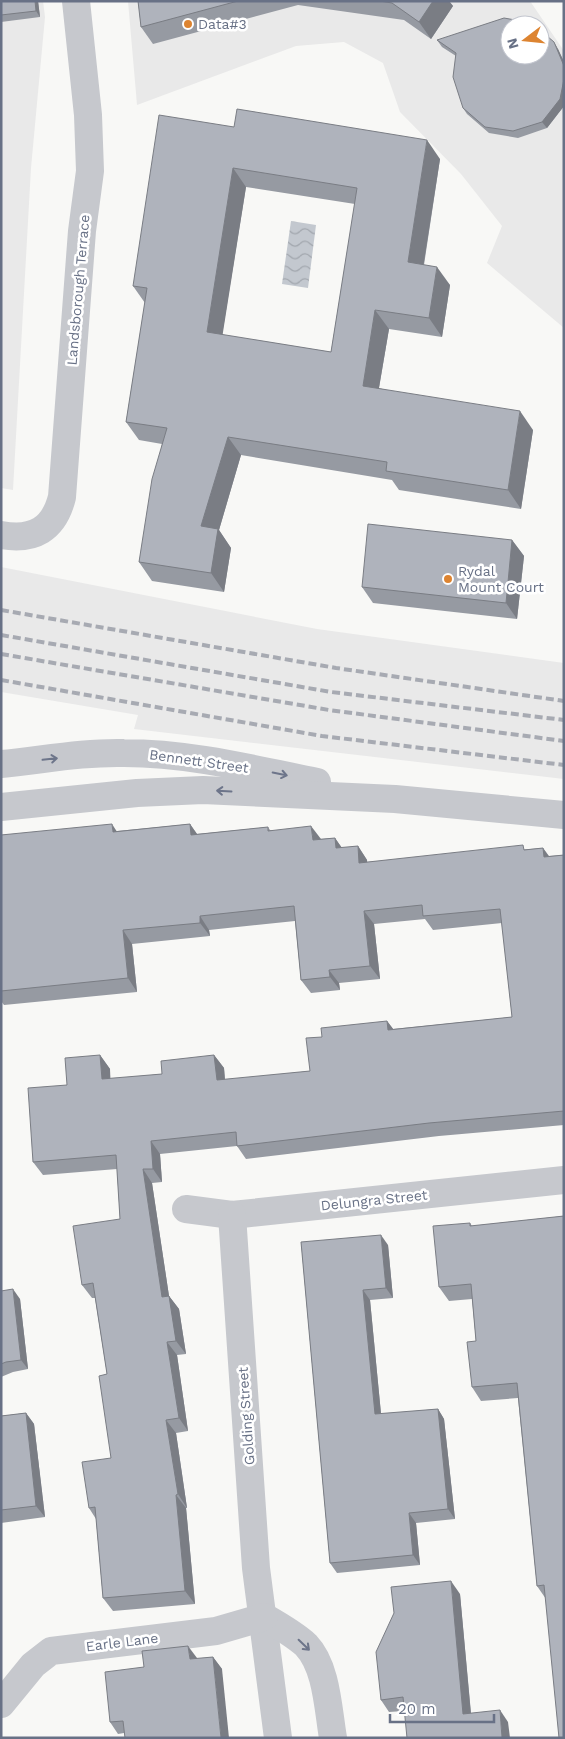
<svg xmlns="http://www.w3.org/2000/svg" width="565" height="1739" font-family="'Work Sans',sans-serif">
  <defs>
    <pattern id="water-waves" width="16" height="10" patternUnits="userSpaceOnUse" patternTransform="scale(1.25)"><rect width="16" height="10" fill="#c3c8cf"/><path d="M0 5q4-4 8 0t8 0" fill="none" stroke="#a2a7ae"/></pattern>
  </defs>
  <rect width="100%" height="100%" fill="#f8f8f6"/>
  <g fill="#e9e9e9" fill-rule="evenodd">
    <polygon points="1,1 43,1 45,17 31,168 13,490 1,488"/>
    <path d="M128,1h402l34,50v277l-77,-65 15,-37 -41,-52 -61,-62 -17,-49 -39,-21 -48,4 -159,59zM510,25h30v30h-30z"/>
    <polygon points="1,567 317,629 564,663 564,779 134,729 138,715 1,692"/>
  </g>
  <polygon fill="url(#water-waves)" points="291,221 316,225 308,288 282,284"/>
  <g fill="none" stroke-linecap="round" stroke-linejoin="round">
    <g stroke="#c6c8cd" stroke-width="28">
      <path d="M1,535c33,6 53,-6 61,-38l20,-266 8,-60 -2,-56 -12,-114"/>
      <polyline points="186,1209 232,1215 564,1180"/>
      <polyline points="232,1215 256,1568 278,1738"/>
      <path d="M264,1617c14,8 30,17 42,28 21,22 22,64 27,93"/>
      <polyline points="1,1704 33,1665 51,1651 216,1631 264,1617"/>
    </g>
    <g stroke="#c6c8cd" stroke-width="28">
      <path d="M1,764c41,-4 82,-12 123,-11 65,0 129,16 193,29"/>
      <polyline points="1,807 137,793 203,790 395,799 564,815"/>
    </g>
    <g stroke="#a7aab2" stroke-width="4" stroke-dasharray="8 4" stroke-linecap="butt">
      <polyline points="1,610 336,668 564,701"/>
      <polyline points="1,635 331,692 564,720"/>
      <polyline points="1,654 329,710 564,741"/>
      <polyline points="1,680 322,736 564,765"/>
    </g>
  </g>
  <g fill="#969aa2" fill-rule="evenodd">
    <polygon points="1,1 38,1 40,17 1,22"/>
    <polygon points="138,1 449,1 453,6 431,39 404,20 298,5 153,44 141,27"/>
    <polygon points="437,40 558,49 564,62 564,106 547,128 518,138 489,133 467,114 463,108 456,56 442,47"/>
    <path d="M234,127l206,32 -16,106 26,20 -8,52 -53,-8 -10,59 154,42 -12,79 -122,-19 -7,-10 -151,-25 -22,75 12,18 -7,44 -72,-11 -13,-19 23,-118 -23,-4 -13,-18 19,-119 -12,-17zM246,187l109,17 -24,148 -109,-17z"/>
    <polygon points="512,540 524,556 517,619 373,603 362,587"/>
    <polygon points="190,824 197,834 268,827 270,830 320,839 335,838 342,848 358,846 367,860 367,862 543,848 549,856 564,855 564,1125 439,1136 246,1159 237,1146 160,1154 162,1182 152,1183 169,1296 179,1309 186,1354 177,1355 188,1431 176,1433 187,1508 186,1508 195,1604 113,1611 103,1598 96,1519 89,1508 111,1458 107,1374 95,1298 92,1298 82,1285 120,1219 117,1169 43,1175 33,1162 67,1085 100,1055 110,1069 110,1079 162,1074 214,1055 224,1068 225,1080 310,1071 322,1037 387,1021 393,1029 512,1017 502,923 433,930 425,919 374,924 380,979 339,983 340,990 311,993 301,980 295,921 209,930 210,936 132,944 137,992 4,1005 1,1001 1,835 117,831"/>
    <polygon points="564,1216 546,1599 537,1586 518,1398 481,1401 472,1387 476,1341 472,1299 449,1301 439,1287 470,1223 472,1226"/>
    <polygon points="301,1242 388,1245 393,1298 370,1300 381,1414 438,1409 444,1419 455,1519 416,1523 420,1565 337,1573 330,1563"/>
    <polygon points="1,1291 20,1299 28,1369 13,1372 1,1377"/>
    <polygon points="26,1413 34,1424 45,1517 1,1523 1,1416"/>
    <polygon points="460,1594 471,1713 508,1722 404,1711 389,1712 381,1700"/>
    <polygon points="213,1657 222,1669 124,1733 118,1734 110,1722 144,1667 197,1658 197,1659"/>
  </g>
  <g fill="#7a7d84">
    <polygon points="35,1 38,1 40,17 36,11"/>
    <polygon points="433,1 449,1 453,6 431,39 419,22"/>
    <polygon points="554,42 558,49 564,62 564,66"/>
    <polygon points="564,79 564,106 547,128 542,122"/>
    <polygon points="427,140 440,159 421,281 408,262"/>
    <polygon points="233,168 246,187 220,351 207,332"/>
    <polygon points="437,267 450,285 442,337 429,318"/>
    <polygon points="375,310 389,329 376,405 363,386"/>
    <polygon points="520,411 533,430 521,509 508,490"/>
    <polygon points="228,437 241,455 219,530 231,548 224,592 211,573 201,526"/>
    <polygon points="512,540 524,556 517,619 506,603"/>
    <polygon points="112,824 121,838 113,832"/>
    <polygon points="190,824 199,837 191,835"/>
    <polygon points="311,826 321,839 313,840"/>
    <polygon points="335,838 344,851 336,848"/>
    <polygon points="358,846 367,860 369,876 359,863"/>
    <polygon points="543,848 552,861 544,857"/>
    <polygon points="364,911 374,924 380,979 370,966"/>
    <polygon points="200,916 209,930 210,936 200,923"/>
    <polygon points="123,930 132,944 137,992 128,978"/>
    <polygon points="329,970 339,983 340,990 330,977"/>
    <polygon points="387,1021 397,1034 388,1030"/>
    <polygon points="100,1055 110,1069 111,1092 102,1079"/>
    <polygon points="214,1055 224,1068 226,1094 217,1080"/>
    <polygon points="151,1141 160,1154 162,1182 153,1169"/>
    <polygon points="143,1169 152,1183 169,1296 179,1309 186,1354 176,1341 162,1297"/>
    <polygon points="381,1235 388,1245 393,1298 386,1288"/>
    <polygon points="13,1289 20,1299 28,1369 21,1360"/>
    <polygon points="363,1290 370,1300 382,1424 375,1414"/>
    <polygon points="167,1342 177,1355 188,1431 179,1418"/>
    <polygon points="438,1409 444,1419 455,1519 448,1509"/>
    <polygon points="26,1413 34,1424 45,1517 36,1506"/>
    <polygon points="166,1420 176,1433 187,1508 178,1494"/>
    <polygon points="176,1495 186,1508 195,1604 185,1591"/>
    <polygon points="409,1513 416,1523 420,1565 413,1555"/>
    <polygon points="451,1581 460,1594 472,1726 463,1714"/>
    <polygon points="188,1646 197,1658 198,1671 190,1659"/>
    <polygon points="213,1657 222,1669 229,1738 221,1738"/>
    <polygon points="500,1710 508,1722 510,1738 502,1738"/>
  </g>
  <g fill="#afb3bc" stroke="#7a7d84" fill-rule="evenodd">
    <polygon points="1,1 35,1 36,11 1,15"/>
    <polygon points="138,1 238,1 141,27"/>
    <polygon points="380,1 433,1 419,22 392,3"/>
    <polygon points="504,18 532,23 535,25 510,25 510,55 540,55 540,30 554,42 564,66 564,79 560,99 542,122 513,131 485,127 463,108 453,77 456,53 437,40"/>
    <path d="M237,109l190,31 -19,122 29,5 -8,51 -54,-8 -12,76 157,25 -12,79 -122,-19 1,-9 -159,-25 -27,89 17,3 -7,44 -72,-11 13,-83 15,-51 -41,-6 21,-134 -14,-2 26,-171 75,12zM233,168l124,20 -26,164 -124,-20z"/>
    <polygon points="368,524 512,540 506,603 362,587"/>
    <polygon points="112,824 113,832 190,824 191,835 268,827 268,831 311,826 313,840 335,838 336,848 358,846 359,863 523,845 524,850 543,848 544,857 564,855 564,1111 429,1123 237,1146 236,1132 151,1141 153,1169 143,1169 162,1297 169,1296 176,1341 167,1342 179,1418 166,1420 178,1494 176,1495 185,1591 103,1598 95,1507 89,1508 82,1462 111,1458 99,1376 107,1374 93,1283 82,1285 73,1226 120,1219 116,1155 33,1162 28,1088 67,1085 65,1058 100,1055 102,1079 162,1074 161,1061 214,1055 217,1080 310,1071 306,1038 322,1037 321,1028 387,1021 388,1030 512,1017 500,909 423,916 422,905 364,911 370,966 329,970 330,977 301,980 294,906 200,916 200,923 123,930 128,978 1,991 1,835"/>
    <polygon points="564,1216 564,1738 559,1738 544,1585 537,1586 517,1383 472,1387 467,1342 476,1341 471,1284 439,1287 433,1226 470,1223 470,1226"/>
    <polygon points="381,1235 386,1288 363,1290 375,1414 438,1409 448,1509 409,1513 413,1555 330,1563 301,1242"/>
    <polygon points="13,1289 21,1360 6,1362 1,1364 1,1291"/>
    <polygon points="26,1413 36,1506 1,1510 1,1416"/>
    <polygon points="451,1581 463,1714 500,1710 502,1738 407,1738 403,1697 381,1700 376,1652 394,1613 391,1587"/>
    <polygon points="188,1646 190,1659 213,1657 221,1738 125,1738 123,1721 110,1722 105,1672 144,1667 142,1651"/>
  </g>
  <defs><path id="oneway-shaft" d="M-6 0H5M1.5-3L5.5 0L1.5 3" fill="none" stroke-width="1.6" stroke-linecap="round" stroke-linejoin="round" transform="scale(1.25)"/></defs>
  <g stroke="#6d758a">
    <use href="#oneway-shaft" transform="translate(50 759) rotate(-6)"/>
    <use href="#oneway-shaft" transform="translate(280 774) rotate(12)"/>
    <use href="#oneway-shaft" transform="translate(224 791) rotate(-177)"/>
    <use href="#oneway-shaft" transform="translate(304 1645) rotate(44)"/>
  </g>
  <g fill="#dd8431" stroke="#fff" stroke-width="2">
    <circle cx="188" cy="24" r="5"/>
    <circle cx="448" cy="579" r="5"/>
  </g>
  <g text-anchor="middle" stroke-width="5" stroke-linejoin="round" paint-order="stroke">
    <g font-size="14" fill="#687186" stroke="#fff" text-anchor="start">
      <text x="198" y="29">Data#3</text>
      <text x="458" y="576">Rydal<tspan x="458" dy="16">Mount Court</tspan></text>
    </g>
    <g font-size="14" fill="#687186" stroke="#fff">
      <text transform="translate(78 290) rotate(-85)" y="5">Landsborough Terrace</text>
      <text transform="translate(199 761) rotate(8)" y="5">Bennett Street</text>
      <text transform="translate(374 1200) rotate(-6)" y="5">Delungra Street</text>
      <text transform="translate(246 1416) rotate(-94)" y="5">Golding Street</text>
      <text transform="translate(122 1642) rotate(-7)" y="5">Earle Lane</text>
    </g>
  </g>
  <rect width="565" height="1739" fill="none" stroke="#687186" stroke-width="5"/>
  <g transform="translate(525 40) rotate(254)"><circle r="24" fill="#ffffff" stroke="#c3c6cf"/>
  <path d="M0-4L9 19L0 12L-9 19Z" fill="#dd8431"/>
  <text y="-8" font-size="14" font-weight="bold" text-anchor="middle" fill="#687186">N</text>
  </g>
  <path d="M390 1714v8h104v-8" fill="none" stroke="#687186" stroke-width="2.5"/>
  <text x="398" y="1714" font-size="15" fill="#687186" stroke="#ffffff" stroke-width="4" paint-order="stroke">20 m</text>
</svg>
